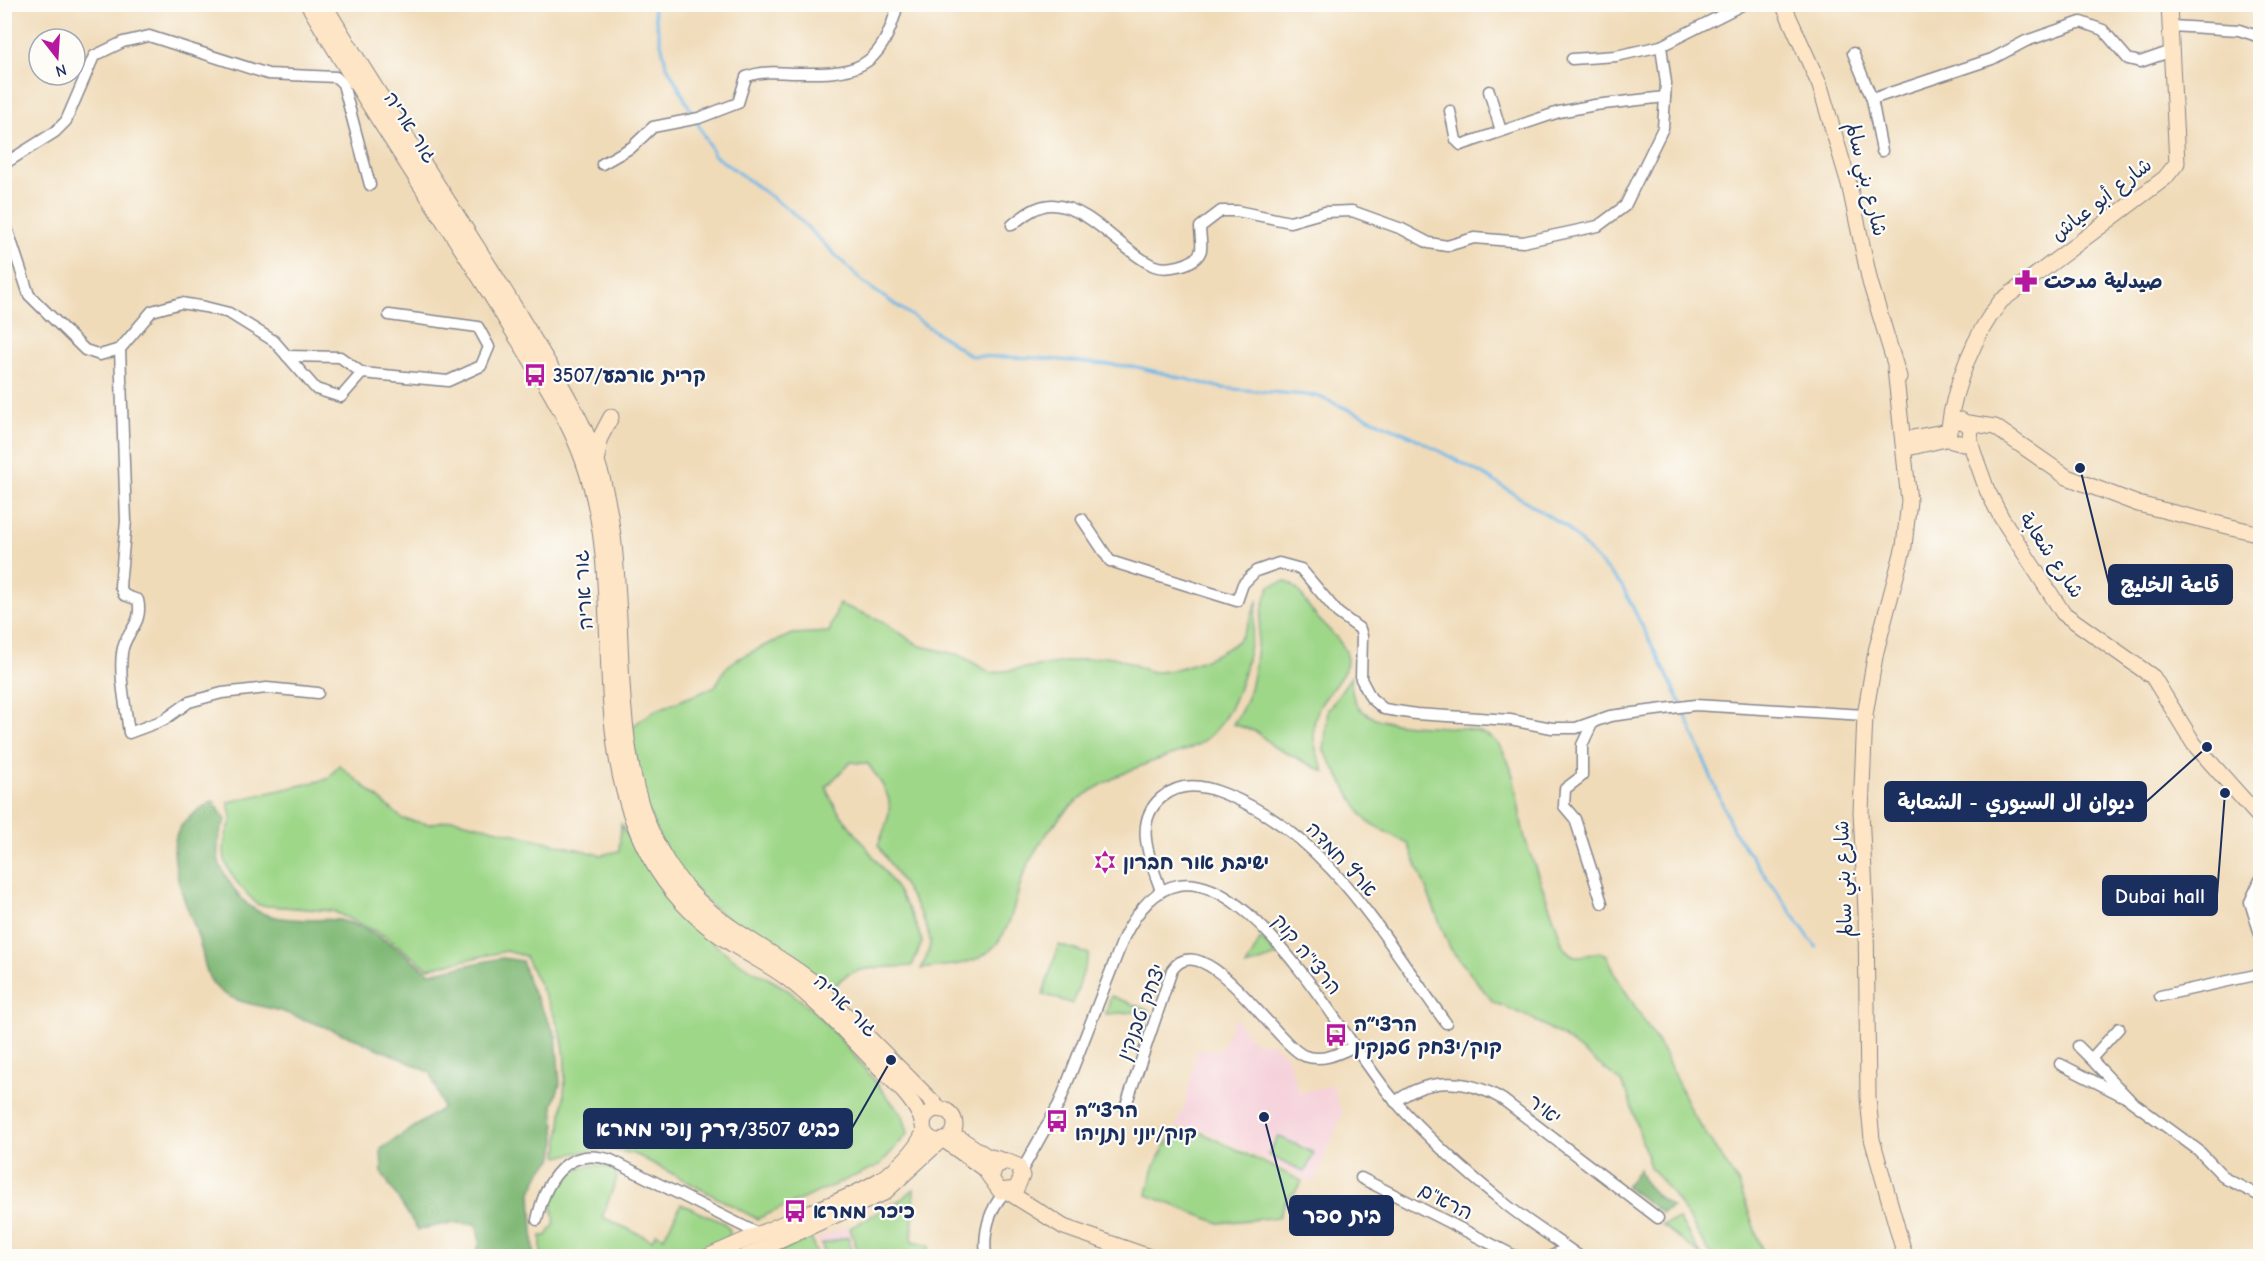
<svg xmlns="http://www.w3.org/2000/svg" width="2265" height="1261" font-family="'Comic Neue','Playpen Sans Arabic','Playpen Sans Hebrew',sans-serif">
  <rect width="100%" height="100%" fill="#fdfcf7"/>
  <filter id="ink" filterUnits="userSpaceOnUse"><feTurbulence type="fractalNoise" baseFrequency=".0167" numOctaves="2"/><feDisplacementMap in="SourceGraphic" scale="12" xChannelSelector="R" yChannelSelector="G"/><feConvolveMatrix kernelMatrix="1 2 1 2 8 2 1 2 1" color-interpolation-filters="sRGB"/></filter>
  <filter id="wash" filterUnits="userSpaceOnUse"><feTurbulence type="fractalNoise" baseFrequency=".008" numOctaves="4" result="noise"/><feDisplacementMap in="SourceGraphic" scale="24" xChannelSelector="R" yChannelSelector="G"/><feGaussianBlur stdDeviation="1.35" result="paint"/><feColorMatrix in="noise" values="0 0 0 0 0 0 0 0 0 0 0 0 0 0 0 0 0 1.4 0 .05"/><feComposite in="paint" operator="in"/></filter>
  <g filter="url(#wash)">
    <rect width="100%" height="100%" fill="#f0dbb9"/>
    <g fill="#f5cfd9">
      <polygon points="1235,1018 1253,1042 1271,1043 1288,1058 1299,1093 1332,1085 1342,1115 1314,1183 1201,1129 1175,1127 1185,1105 1197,1050 1220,1051"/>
      <polygon points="847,1226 856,1256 822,1256 818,1239"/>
    </g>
    <g fill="#9fd789" stroke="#5d8374" stroke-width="1.5">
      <path d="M1285,581c15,6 20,22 30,34 9,11 24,22 30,35 11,20 -21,43 -27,60 -9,22 -3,42 7,62l-51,-25 -17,-15 -24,-8c31,-41 18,-96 37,-138z"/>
      <path d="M1258,599c-8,43 -12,93 -40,128 -16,21 -36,24 -58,32 -31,10 -76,31 -98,56 -15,17 -31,40 -39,61 -9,27 -12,59 -36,77 -17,13 -46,13 -66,16 4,-9 9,-17 9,-27 0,-21 -40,-77 -52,-97 17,-41 16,-45 -10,-81l-17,-2 -25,25c8,22 16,29 30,47 25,33 54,67 66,108l-10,24c-25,2 -72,-3 -79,27 -27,-32 -66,-49 -101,-72 -41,-26 -70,-70 -86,-116 -8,-24 -11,-52 -16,-77l24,-17 61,-24 10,-18 9,-8 34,-17 25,-10 36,-2 10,-28 41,16 40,26 40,9 31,18 115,-17c18,2 26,9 43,15 18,6 81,-18 92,-34 8,-11 12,-26 17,-38z"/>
      <path d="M1352,675c-11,75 109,36 141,64 26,23 23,72 33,103 12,35 26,68 37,104 15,22 26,1 44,9l9,21 47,75 29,62 47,71 25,72h-52l-35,-56 -27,-33 -23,-75 -8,-12 -57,-44 -31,-18 -38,-16 -43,-54 -42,-104 -40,-22 -6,-7 -38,-64 4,-41z"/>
      <path d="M339,765l64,54 26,5 24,-5 148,36 18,-4 2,-27c32,55 60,98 113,135 18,12 38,20 55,32 45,33 78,82 114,125l5,17 -28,32 -123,54 -118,-63c-29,-10 -52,-6 -81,1 2,-36 10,-71 6,-107 -4,-31 -26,-65 -39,-94l-19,-5 -78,17 -45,-33 -50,-24 -75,-6c-26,-26 -46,-46 -26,-85l-4,-18 100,-23z"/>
      <polygon points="1261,938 1277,956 1246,967"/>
      <polygon points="1059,945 1089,954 1073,1004 1043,994"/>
      <polygon points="1111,996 1150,1011 1106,1014"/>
      <path d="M1177,1131l23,1 102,49 -7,11 -8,6 -8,19 -60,6 -72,-28c5,-26 12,-44 30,-64z"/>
      <polygon points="1278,1136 1314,1153 1305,1172 1268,1155"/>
      <path d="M597,1165l17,4 3,9 -15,39 50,23 4,-7 8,4 17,-33 43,19 6,7 -1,10 -38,16h-150v-20h6l8,-13 -5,-29c12,-20 24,-28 47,-29z"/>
      <polygon points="914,1189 912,1242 929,1245 928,1256 859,1256 850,1228 903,1198"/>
      <polygon points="1679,1219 1702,1256 1662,1225"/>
      <polygon points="848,1237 853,1256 825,1256 822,1244"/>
      <polygon points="811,1238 817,1256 768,1256"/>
    </g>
    <g fill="#7fb875" stroke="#4d746a" stroke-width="1.5">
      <path d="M213,801l13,19c-8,11 -11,34 -5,47 22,43 38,52 86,53 11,0 22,-1 32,0 35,7 64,33 91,53l72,-15 20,3 7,23 27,52 4,48 -7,21 3,34 -2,18 -12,13 -11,22 3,64h-59l5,-14 -4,-18 -26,-1 -32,7 -36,-57 -1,-24 62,-41 -12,-35c-48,-24 -97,-44 -148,-61 -20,-7 -48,-8 -65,-23 -14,-13 -13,-29 -18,-45 -5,-21 -16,-40 -21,-61 -10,-45 -7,-58 34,-82z"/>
      <path d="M1639,1169c4,18 18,27 33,38l-10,6 -36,-27z"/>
    </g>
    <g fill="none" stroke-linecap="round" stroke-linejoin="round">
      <g stroke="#6eb7e6" stroke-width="3">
        <polyline points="652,4 666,64 694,116"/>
        <polyline points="697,122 714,155 792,212 865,284 971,356 1039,358 1137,367 1222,388 1317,396 1411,436 1486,476 1566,527 1622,586 1681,703"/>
        <polyline points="1683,709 1734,832 1816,947"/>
      </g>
    </g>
  </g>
  <g filter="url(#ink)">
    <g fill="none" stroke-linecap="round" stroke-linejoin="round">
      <g stroke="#86858c" stroke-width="13">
        <g id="street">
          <polyline points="2171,26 2239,30 2260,37"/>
          <polyline points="1853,53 1872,99 1992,59 2026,41 2081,22 2103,30 2128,59 2140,62 2172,51"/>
          <polyline points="1572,59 1616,56 1661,46 1744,4"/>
          <polyline points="1489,91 1501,131"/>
          <polyline points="1872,99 1882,151"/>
          <polyline points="1450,111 1456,140 1461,145 1559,112 1595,105 1665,97"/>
          <polyline points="4,164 55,132 66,121 94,56 123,42 149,36 268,74 336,77 343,84 370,185"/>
          <path d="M602,164l30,-17 21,-20 46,-9 39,-15 8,-26c14,-6 30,-5 46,-4 64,1 88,-1 106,-69"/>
          <polyline points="4,219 29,295 85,350 100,355 120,349 152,311 181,303 205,307 229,313 274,341 316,389 341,397 362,373"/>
          <path d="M1012,225c11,-9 26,-21 41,-20 39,3 66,44 99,60 13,6 44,1 49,-15 1,-7 -1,-17 -1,-23l21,-16h16l53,11 35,-10 27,-1 50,18 27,14 18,3 27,-8 49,4 75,-16 27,-20 38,-78 3,-45 -5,-37"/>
          <path d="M120,349l6,172 -6,65 4,9 14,5c6,25 -14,32 -16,53 -3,25 4,55 7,80l35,-13 25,-18 33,-9 45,-5 51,5"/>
          <polyline points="287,356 340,357 362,373 448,381 481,366 489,347 478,327 389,315"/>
          <polyline points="1082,519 1110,561 1237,601 1243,584 1256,571 1279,563 1301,569 1338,613 1360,629 1362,636 1361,679 1371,698 1384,709 1416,714 1510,720 1552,728 1576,728 1610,716 1695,705 1865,715"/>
          <polyline points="1592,724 1582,745 1582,776 1565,789 1564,806 1575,819 1602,903"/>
          <polyline points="2260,880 2250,902 2260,934"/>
          <path d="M1161,891c-10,-30 -29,-68 0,-93 20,-17 42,-13 64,-4 104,41 158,143 221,229"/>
          <polyline points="2160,996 2260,974"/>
          <polyline points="2119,1028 2091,1059 2131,1101 2198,1150 2226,1179 2260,1196"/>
          <polyline points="2078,1046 2091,1059"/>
          <polyline points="2060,1064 2123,1096"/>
          <path d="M1395,1102c33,-25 72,-24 107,-3l156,119"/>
          <path d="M1125,1108l47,-138c32,-47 106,77 133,86 17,6 33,-2 48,-9"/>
          <path d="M1021,1172l38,-68 65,-167c82,-166 219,108 271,164 34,39 73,73 113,105 23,18 48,33 71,50"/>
          <polyline points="1361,1178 1515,1256"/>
          <path d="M537,1220c8,-38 29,-75 74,-60l148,74"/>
          <path d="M986,1256c-3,-23 3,-47 19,-64"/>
          <polyline points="1552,1256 1567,1248"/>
        </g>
      </g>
      <g stroke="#86858c" stroke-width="17">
        <g id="secondary">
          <path d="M308,4c62,108 134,210 198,316 28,46 59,90 77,140 47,131 -3,287 74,410 19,30 45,55 75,74 18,12 39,22 56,35 33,26 62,58 91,88 17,17 37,34 44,57"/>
          <path d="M324,4c61,103 129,202 191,304 26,44 55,87 75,134 58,139 -7,331 99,449 35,39 84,59 124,91l128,128"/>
          <polyline points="1783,4 1820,86 1849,184 1870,282 1899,377"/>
          <polyline points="1895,368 1909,501 1904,546 1876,651 1865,715 1861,812 1866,912 1868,1098 1872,1139 1905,1256"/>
          <polyline points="1968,423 1995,427 2067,477 2138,504 2260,534"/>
          <path d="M1949,427c5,-41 26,-94 52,-126l164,-123 12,-15 -8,-159"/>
          <polyline points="1948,431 1912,438 1905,444 1912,447 1950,438"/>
          <polyline points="1970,439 1963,444 1952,441 1948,435 1951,424 1961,420 1971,427 1970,439 1973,451 1987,490 2001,517 2063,613 2153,677 2194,744 2260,818"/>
          <polyline points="598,457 599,440 611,417"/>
          <circle cx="939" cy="1125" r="16"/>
          <polyline points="961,1139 987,1156 1006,1161"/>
          <polyline points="944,1140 984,1169 1000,1191 1016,1189 1022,1176 1018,1166 1006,1161 995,1167 991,1179"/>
          <polyline points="1008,1192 1064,1227 1147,1256"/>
          <path d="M709,1256c28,-12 56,-25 85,-37 47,-20 107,-37 130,-87"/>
          <polyline points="746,1256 884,1193 940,1141"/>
        </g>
      </g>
      <use href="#street" stroke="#fff" stroke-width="10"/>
      <use href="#secondary" stroke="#fde5c5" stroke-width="15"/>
    </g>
  </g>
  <defs>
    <g id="pharmacy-bare" transform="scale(1.8)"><path d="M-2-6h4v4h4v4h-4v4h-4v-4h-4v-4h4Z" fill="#b5179e" stroke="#fdfcf7" stroke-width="2.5" paint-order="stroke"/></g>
    <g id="bus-bare" transform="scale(1.8)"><path d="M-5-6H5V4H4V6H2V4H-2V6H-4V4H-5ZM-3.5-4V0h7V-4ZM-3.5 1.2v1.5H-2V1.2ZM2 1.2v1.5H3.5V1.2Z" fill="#b5179e" stroke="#fdfcf7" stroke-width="2.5" paint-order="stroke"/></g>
    <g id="synagogue-bare" transform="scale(1.8)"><path d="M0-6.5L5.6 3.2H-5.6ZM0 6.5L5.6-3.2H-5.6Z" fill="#b5179e" stroke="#fdfcf7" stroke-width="2.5" paint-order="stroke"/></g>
  </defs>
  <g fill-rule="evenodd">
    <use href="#pharmacy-bare" x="2026" y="281"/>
    <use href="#bus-bare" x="535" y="375"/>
    <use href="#synagogue-bare" x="1105" y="862"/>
    <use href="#bus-bare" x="1336" y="1035"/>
    <use href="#bus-bare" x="1057" y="1121"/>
    <use href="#bus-bare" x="795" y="1211"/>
  </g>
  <g text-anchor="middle" stroke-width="4.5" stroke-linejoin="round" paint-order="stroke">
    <g font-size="20" fill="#1b2f5e" stroke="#fdfcf7">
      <text transform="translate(411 127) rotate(57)" y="7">גור אריה</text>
      <text transform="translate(1867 179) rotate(76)" y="7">شارع بني سالم</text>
      <text transform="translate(2101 199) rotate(-38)" y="7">شارع أبو عياش</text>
      <text transform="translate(2052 555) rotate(56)" y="7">شارع شعابة</text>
      <text transform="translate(583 590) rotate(-94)" y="7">גור אריה</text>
      <text transform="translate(1342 859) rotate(47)" y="7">ארץ חמדה</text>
      <text transform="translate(1843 879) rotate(-92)" y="7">شارع بني سالم</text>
      <text transform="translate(1307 954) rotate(51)" y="7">הרצי"ה קוק</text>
      <text transform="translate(846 1005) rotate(44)" y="7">גור אריה</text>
      <text transform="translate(1141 1012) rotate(-69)" y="7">יצחק טבנקין</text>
      <text transform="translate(1545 1109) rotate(37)" y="7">יאיר</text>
      <text transform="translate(1446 1201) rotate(27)" y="7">הרא"ם</text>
    </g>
    <g font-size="20" font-weight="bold" fill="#1b2f5e" stroke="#fdfcf7" text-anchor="start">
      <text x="2044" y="288">صيدلية مدحت</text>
      <text x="553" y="382">קרית ארבע/3507</text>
      <text x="1123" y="869">ישיבת אור חברון</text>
      <text x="1354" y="1031">הרצי״ה<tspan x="1354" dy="23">קוק/יצחק טבנקין</tspan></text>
      <text x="1075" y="1117">הרצי״ה<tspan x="1075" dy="23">קוק/יוני נתניהו</tspan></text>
      <text x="813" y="1218">כיכר ממרא</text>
    </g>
  </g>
  <path fill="none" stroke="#1b2f5e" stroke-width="2" d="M2080 468L2109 584M2207 747L2146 802M2225 793L2217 895M891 1060L852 1128M1264 1117L1290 1215"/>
  <g fill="#1b2f5e" stroke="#fdfcf7" stroke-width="2">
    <circle cx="2080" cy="468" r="6"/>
    <circle cx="2207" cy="747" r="6"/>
    <circle cx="2225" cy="793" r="6"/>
    <circle cx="891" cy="1060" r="6"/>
    <circle cx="1264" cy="1117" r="6"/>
  </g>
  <g fill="#1b2f5e" stroke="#1b2f5e" stroke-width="2">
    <rect x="2109" y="565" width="123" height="39" rx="6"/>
    <rect x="1885" y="782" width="261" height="39" rx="6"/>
    <rect x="2103" y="876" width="114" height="39" rx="6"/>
    <rect x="584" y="1109" width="268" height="39" rx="6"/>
    <rect x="1290" y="1196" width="103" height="39" rx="6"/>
  </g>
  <g font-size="21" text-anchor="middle" font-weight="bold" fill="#fff">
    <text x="2170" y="592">قاعة الخليج</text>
    <text x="2016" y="809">ديوان ال السيوري - الشعابة</text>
    <text x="2160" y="903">Dubai hall</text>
    <text x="718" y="1136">כביש 3507/דרך נופי ממרא</text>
    <text x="1342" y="1223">בית ספר</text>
  </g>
  <rect width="2265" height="1261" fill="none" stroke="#fdfcf7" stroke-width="24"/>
  <g transform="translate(57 57) rotate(163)"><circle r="28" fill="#fdfcf7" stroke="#a3aaba" stroke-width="1.5"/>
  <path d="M0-4.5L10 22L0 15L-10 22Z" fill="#b5179e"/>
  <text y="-9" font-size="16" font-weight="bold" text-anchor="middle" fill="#1b2f5e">N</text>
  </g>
</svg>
